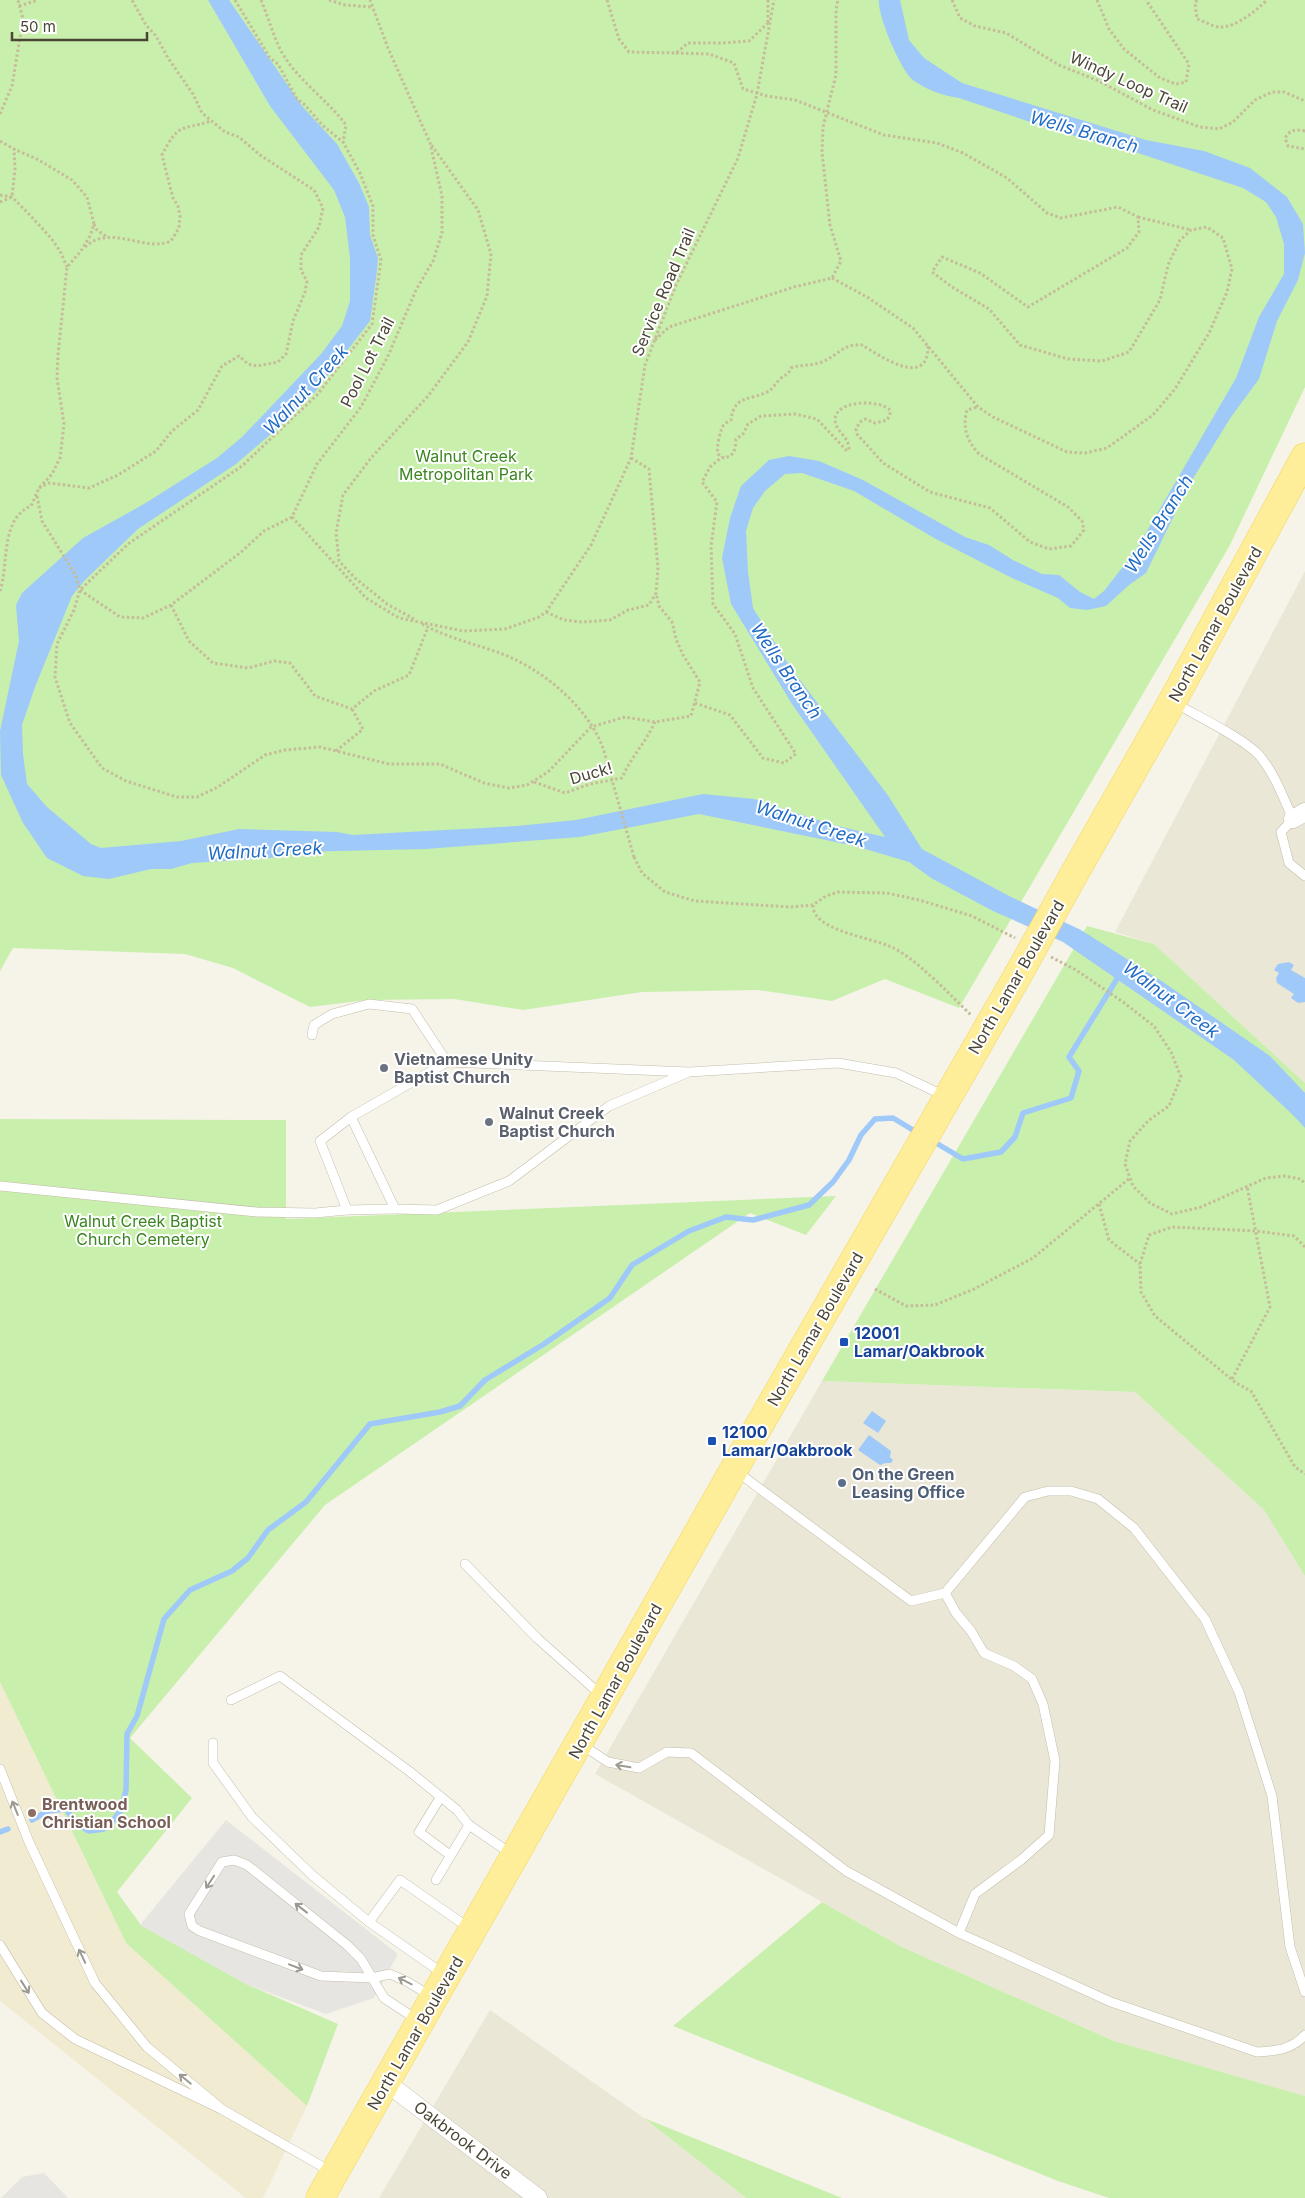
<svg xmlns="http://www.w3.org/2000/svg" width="1305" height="2198" font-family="Inter,sans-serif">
  <rect width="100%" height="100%" fill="#f6f4e9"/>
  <g fill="#ebe7d6">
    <polygon points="1305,571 1305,1083 1154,944 1115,932"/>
    <polygon points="822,1381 1135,1392 1264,1510 1305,1576 1305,2096 1114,2041 902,1947 595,1774"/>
    <polygon points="490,2010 644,2118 746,2198 379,2198"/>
  </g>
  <polygon fill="#f1ebd1" points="0,1682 126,1943 307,2106 263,2198 246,2198 0,2001"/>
  <g fill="#c9efad">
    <polygon points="0,0 1305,0 1305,387 1230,545 959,1008 885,979 832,1001 758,990 642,992 523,1010 454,999 367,1000 310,1007 233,968 185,954 13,948 0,971"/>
    <polygon points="1087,926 1154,944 1305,1083 1305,1576 1264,1510 1135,1392 822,1381"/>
    <polygon points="0,1119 286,1120 286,1219 836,1196 806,1235 750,1213 325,1505 130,1738 192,1798 117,1892 141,1925 248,1985 338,2024 307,2106 126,1943 0,1682"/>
    <polygon points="822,1902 902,1947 1114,2041 1305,2096 1305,2198 1109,2198 1058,2181 673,2026"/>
    <polygon points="644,2118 842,2198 746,2198"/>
  </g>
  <g fill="#e7e5e1">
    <polygon points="226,1820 398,1954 374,1998 326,2014 248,1985 140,1925"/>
    <polygon points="44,2173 68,2198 1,2198 22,2177"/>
  </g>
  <g fill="#9fc9f9">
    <path d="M208,0h21l73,106 35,38 22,39 10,24 1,28 8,23 -1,13 -7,50 -55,71 -30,30 -49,42 -98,65 -53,51 -13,16 -37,91 -13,38 1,29 4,30 20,23 44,37 10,4 80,-7 58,-12 98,3 16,3 164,-9 59,-6 127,-26 51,5 79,26 52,12 -93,-133 -61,-100 -9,-46 8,-40 11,-32 28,-26 20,-4 30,5 44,19 102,57 24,8 24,15 29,14 17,1 21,17 14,7 10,-8 32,-41 100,-172 23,-61 25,-43v-30l-8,-27 -10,-15 -23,-14 -114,-38 -69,-18 -101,-34c-15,-2 -33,-8 -46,-18 -12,-9 -36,-65 -34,-80h21l9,40 15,18 38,25 184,57 58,11 46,17 37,29 16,27 2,29 -7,27 -21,41 -18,58 -28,38 -42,68 -43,88 -17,12 -23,21 -19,4 -17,-2 -12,-10 -46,-20 -78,-40 -80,-47 -52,-18 -17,1 -20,17 -12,17 -7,23 2,41 5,36 37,59 97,127 35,55 87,47 72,34 79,50 110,76 35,37v35l-12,-13 -59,-55 -171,-118 -70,-31 -62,-33 -22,-16 -54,-16 -156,-32 -119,23 -154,12 -134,3 -21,6 -79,5 -21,6h-20l-42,10 -26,-3 -36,-18 -24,-35 -22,-48 -1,-44 19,-90 -3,-36 6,-12 61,-55 61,-34 73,-46 25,-21 79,-83 21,-28 8,-25v-43l-5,-41 -11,-27 -64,-84z"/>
    <polygon points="1289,962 1294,965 1291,970 1305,978 1305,1002 1298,1003 1291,998 1294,994 1277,983 1276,978 1279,973 1274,970 1278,964"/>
    <polygon points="872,1411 886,1421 878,1433 863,1423"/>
    <polygon points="869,1435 891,1451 890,1457 893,1460 891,1463 886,1463 880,1465 858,1450"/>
  </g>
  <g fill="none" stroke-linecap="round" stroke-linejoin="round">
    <g stroke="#9fc9f9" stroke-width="5.5">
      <polyline points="931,1140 963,1159 1001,1152 1015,1137 1023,1113 1071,1098 1079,1071 1069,1057 1120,974"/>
      <polyline points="32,1820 48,1811 66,1809 77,1824 89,1831 104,1829 112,1822 121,1810 126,1790 127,1734 137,1716 164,1619 190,1590 232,1571 248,1558 268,1530 306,1502 370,1424 440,1412 460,1406 485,1380 544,1344 610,1298 632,1265 689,1231 726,1217 753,1220 809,1205 833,1182 849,1160 861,1135 875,1119 893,1118 918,1133"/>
      <polyline points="0,1832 8,1829"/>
    </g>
    <g stroke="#c3bdaa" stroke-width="10">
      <g id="lane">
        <path d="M1175,703c22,13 66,34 83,51 16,18 25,43 35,65l-12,13 8,31 16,13"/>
        <polyline points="312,1035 314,1025 332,1014 369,1004 412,1009 447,1062"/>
        <polyline points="689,1072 609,1106 509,1181 437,1210 395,1209 351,1117 447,1062 689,1072 838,1063 896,1073 945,1096"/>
        <polyline points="351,1117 320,1141 347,1210 395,1209"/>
        <polyline points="0,1186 257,1212 315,1213 347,1210"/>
        <polyline points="736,1471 911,1601 945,1593 1025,1497 1048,1491 1071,1491 1098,1499 1134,1528 1205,1619 1239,1692 1272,1796 1290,1947 1305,1992"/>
        <polyline points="465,1564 537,1638 601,1695"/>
        <polyline points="945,1593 956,1613 971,1631 984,1653 1014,1666 1032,1679 1043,1704 1055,1761 1049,1835 1021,1860 975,1894 959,1933"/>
        <polyline points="231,1700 280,1676 409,1771 457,1810 469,1825 513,1855"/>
        <polyline points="213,1743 213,1763 252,1817 312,1875 369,1922"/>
        <path d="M582,1745l26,17 31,6 28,-16 24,1 155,118 113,62 152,69 146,50c19,-1 34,-2 48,-17"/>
        <polyline points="0,1769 29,1842 95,1983 147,2047 223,2110"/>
        <polyline points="440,1798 419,1832 450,1855"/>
        <polyline points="436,1880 469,1825"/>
        <polyline points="0,1945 42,2013 75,2039 223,2110 332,2172"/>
        <polyline points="445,1975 369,1922 400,1880 469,1928"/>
        <polyline points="419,2021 384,1998 361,1959 347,1945 247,1865 234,1860 222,1862 189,1914 192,1926 200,1931 321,1976 372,1978 390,1974 406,1981 431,1996"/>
      </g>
    </g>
    <g stroke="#c3bdaa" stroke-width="19">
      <g id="street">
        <polyline points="1293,819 1305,812"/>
        <polyline points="387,2083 538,2198"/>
      </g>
    </g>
    <g stroke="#f2d65b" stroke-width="29">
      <g id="primary">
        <polyline points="1073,876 1172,702 1305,457"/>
        <polyline points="320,2198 741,1457 1018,975"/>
      </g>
    </g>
    <g stroke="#c6bc99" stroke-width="3" stroke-dasharray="2.5 2.5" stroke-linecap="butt">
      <polyline points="235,0 270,58 278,64 297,99 305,105 322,125 343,142 360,173 373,206 373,235 381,260 372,324 317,395 242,466 128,544 80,590 74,610 57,644 55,677 70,723 102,768 126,781 177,797 197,797 218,787 265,755 285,750 320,747 389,764 440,764 484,783 509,788 527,785 548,772 591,727 625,717 655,722 691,716 700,682 683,655 676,639 672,622 659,606 656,593"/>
      <path d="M261,0c7,17 12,35 20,51 16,29 46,48 65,74l-3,17"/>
      <polyline points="329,0 345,5 372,7"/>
      <polyline points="607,0 619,39 629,52 676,53 688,43 723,43 749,41 768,23"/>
      <polyline points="768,0 768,25"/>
      <polyline points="952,0 960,18 975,26 1006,33 1059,65 1099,81 1153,110 1200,127 1219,129 1233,122 1255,100 1272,92 1284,92 1305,101"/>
      <polyline points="1097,0 1109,29 1124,49 1160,78 1176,84 1186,82 1189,64 1146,0"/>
      <path d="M1197,0l-2,3 2,16c7,2 16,8 23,8 15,1 37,-17 47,-27"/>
      <polyline points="19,6 38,0"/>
      <polyline points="676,53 709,54 734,63 743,89 767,96 795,100 884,135 937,143 963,153 1007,178 1047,213 1061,218 1118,207 1138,217 1139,232 1127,248 1028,307 980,273 942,257 932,272 952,287 989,309 1020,345 1068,359 1102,361 1129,352 1160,300 1168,265 1180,240 1191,230 1207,227 1223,238 1232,269 1227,292 1209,333 1175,389 1153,415 1107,448 1085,453 1067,452 993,417 978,407 913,328 867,297 832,278"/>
      <polyline points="0,114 12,86 23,19 18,0"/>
      <path d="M1305,131c-10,-2 -15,-1 -20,7l3,8 17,3"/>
      <path d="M0,141l14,8 23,10 35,21 15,17 7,27 -4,12 -9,15 -14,16 -9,88 -1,23 7,46 -4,34 -8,16 -13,14 -8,18c-31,13 -22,58 -31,85"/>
      <polyline points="0,195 12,197 27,212 51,238 60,251 67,267"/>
      <polyline points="0,202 12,197 15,169 14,149"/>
      <polyline points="1138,217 1191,230"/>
      <polyline points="94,224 96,229 107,237"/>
      <path d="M85,247c26,-24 60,6 86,-6l8,-13 1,-12 -2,-10 -5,-8 -11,-43c17,-33 18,-24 49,-34"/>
      <polyline points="655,340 669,327 794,287 832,278 841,261 830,225 822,152 823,127 836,75 836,10 838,0"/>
      <path d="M928,346c0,44 -49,9 -66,-1 -18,-2 -25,11 -40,17 -10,4 -20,2 -31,6 -2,6 -6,7 -11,11 -4,4 -7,9 -11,12 -18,10 -35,3 -38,29 -2,1 -6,3 -7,5 -4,3 -8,25 -6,29l6,4c11,-2 11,-9 12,-19l7,-5 5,-10 13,-8 34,-2 22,5 30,32 2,-3c-1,-12 -13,-16 -14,-28 0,-20 44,-21 55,-10v5l-3,5 -12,3 -10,-4 -5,3 -4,7 1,5 26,29 47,29 60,16 40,34 19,7 22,-3 13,-16 -2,-9 -14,-14 -89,-53c-12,-13 -17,-27 -12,-44l11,-3"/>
      <polyline points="39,488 49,483 89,488 118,475 156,451 172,431 198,410 222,366 239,356 248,364 257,366 278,362 286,354 293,321 305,292 307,281 301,270 301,255 319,227 323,208 314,190 260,155 239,137 225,132 202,113 193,94 168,58 156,36 146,25 132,0"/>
      <polyline points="37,496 42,521 75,574 80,590"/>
      <polyline points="292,517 366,598 399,618 463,631 505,629 539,617 546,612 591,545 631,458 645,365 676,285 738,158 757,94 774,0"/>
      <polyline points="80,590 120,617 143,618 171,605 240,553 264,531 292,517 317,464 361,407 388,356 416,290 433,261 442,233 442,196 430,143 388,48 370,0"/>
      <polyline points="171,605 189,641 213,663 248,668 274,661 290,663 315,696 352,709 374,691 409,675 428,627"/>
      <polyline points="546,612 564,620 582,622 610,620 628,610 649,605 656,593 658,568 649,469 631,458"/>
      <polyline points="414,619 387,604 355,578 339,561 336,533 343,495 371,458 428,396 468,342 487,296 491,254 478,210 430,143"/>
      <path d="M422,624c24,13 49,19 75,28 41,14 87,51 104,91 4,9 6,20 9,30"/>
      <polyline points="695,703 730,715 763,758 784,763 796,754 753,688 735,634 713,604 711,546 717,502 702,482 710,467 722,457"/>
      <polyline points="336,751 363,729 352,709"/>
      <path d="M534,782l31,11 25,-9 32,-6c9,-21 24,-36 33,-56"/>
      <polyline points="634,857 642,873 665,892 695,901 790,907 813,905 826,896 838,892 887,893 919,900 972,916 1015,938"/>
      <path d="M813,905c0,3 1,8 3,10 12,17 54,23 73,31 24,9 62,50 82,69"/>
      <polyline points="1051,957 1076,970 1123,1002 1154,1026 1171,1052 1181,1077 1169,1106 1149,1120 1130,1141 1125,1164 1133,1186 1150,1203 1172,1214 1201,1207 1266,1178 1284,1176 1301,1179 1305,1184"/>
      <polyline points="1099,1204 1109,1240 1140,1264"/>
      <polyline points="1305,1247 1294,1236 1256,1231 1172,1227 1149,1235 1140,1264 1141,1292 1155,1316 1236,1383 1251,1391 1295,1467 1305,1474"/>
      <polyline points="875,1289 906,1306 935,1305 974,1289 1033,1258 1130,1178"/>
      <polyline points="1232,1379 1270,1307 1247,1186"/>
    </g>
    <use href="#lane" stroke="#fff" stroke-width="9"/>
    <use href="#street" stroke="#fff" stroke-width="18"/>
    <use href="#primary" stroke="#fe9" stroke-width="28"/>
    <g stroke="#f2d65b" stroke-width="29" stroke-linecap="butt">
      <polyline id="primary-bridge" points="1018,975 1073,876"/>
    </g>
    <polyline stroke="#c6bc99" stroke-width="3" stroke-dasharray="2.5 2.5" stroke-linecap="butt" points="610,773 634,857"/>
    <use href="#primary-bridge" stroke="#fe9" stroke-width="28"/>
  </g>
  <defs><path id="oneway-shaft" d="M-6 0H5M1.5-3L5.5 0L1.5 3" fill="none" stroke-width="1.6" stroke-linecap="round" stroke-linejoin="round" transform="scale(1.25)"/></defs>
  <g stroke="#9c9990">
    <use href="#oneway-shaft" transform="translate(623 1766) rotate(-170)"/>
    <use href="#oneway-shaft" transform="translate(15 1808) rotate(-112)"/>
    <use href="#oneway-shaft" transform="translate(210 1882) rotate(123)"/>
    <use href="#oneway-shaft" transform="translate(301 1908) rotate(-142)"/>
    <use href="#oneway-shaft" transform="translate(82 1956) rotate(-115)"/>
    <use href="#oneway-shaft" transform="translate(296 1967) rotate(21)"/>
    <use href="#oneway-shaft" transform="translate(405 1981) rotate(-153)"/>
    <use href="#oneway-shaft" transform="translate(25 1987) rotate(58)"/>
    <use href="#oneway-shaft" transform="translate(185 2079) rotate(-141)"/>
  </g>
  <g fill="#6b7280" stroke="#fff" stroke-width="2">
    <circle cx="384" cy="1068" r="5"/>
    <circle cx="489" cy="1122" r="5"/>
  </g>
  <g fill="#1a4fb4" stroke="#fff" stroke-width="2">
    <rect x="839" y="1337" width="10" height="10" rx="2.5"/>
    <rect x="707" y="1436" width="10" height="10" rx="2.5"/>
  </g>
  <circle fill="#5c6f8a" stroke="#fff" stroke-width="2" cx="842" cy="1483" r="5"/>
  <circle fill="#8d6e63" stroke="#fff" stroke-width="2" cx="32" cy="1813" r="5"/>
  <g text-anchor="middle" stroke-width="4" stroke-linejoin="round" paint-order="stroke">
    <g font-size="16" fill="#4b4536" stroke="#fff">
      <text transform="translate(1129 82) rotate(24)" y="6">Windy Loop Trail</text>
      <text transform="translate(663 292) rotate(-67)" y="6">Service Road Trail</text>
      <text transform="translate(367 362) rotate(-63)" y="6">Pool Lot Trail</text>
      <text transform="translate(1215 624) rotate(-61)" y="6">North Lamar Boulevard</text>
      <text transform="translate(591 773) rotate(-16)" y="6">Duck!</text>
      <text transform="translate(1016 977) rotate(-60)" y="6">North Lamar Boulevard</text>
      <text transform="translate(815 1329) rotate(-60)" y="6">North Lamar Boulevard</text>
      <text transform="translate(615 1681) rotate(-61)" y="6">North Lamar Boulevard</text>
      <text transform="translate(415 2033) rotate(-60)" y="6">North Lamar Boulevard</text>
      <text transform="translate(463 2140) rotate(37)" y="6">Oakbrook Drive</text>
    </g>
    <g font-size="16" fill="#3b8521" stroke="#fff">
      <text x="466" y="462">Walnut Creek<tspan x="466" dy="18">Metropolitan Park</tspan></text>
      <text x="143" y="1227">Walnut Creek Baptist<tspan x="143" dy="18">Church Cemetery</tspan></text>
    </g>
    <g font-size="16" font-weight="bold" fill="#5b616d" stroke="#fff" text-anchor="start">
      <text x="394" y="1065">Vietnamese Unity<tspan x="394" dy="18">Baptist Church</tspan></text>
      <text x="499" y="1119">Walnut Creek<tspan x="499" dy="18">Baptist Church</tspan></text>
    </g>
    <g font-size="16" font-weight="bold" fill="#164399" stroke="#fff" text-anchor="start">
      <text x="854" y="1339">12001<tspan x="854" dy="18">Lamar/Oakbrook</tspan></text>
      <text x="722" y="1438">12100<tspan x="722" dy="18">Lamar/Oakbrook</tspan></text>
    </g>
    <g font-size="16" font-weight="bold" fill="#4e5e75" stroke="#fff" text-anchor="start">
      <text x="852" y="1480">On the Green<tspan x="852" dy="18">Leasing Office</tspan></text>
    </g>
    <g font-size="16" font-weight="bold" fill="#785e54" stroke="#fff" text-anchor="start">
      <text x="42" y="1810">Brentwood<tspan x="42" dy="18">Christian School</tspan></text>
    </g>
    <g font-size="18" font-style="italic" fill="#216cc5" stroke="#fff">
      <text transform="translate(1084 132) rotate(16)" y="6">Wells Branch</text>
      <text transform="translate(306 390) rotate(-47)" y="6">Walnut Creek</text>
      <text transform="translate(1159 524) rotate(-58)" y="6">Wells Branch</text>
      <text transform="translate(786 671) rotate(56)" y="6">Wells Branch</text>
      <text transform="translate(811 824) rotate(18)" y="6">Walnut Creek</text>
      <text transform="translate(265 851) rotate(-3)" y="6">Walnut Creek</text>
      <text transform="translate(1171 1000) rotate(37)" y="6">Walnut Creek</text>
    </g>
  </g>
  <path d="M12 32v8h135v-8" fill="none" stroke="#4b4536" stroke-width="2.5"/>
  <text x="20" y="32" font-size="15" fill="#4b4536" stroke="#ffffff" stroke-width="4" paint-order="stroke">50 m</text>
</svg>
